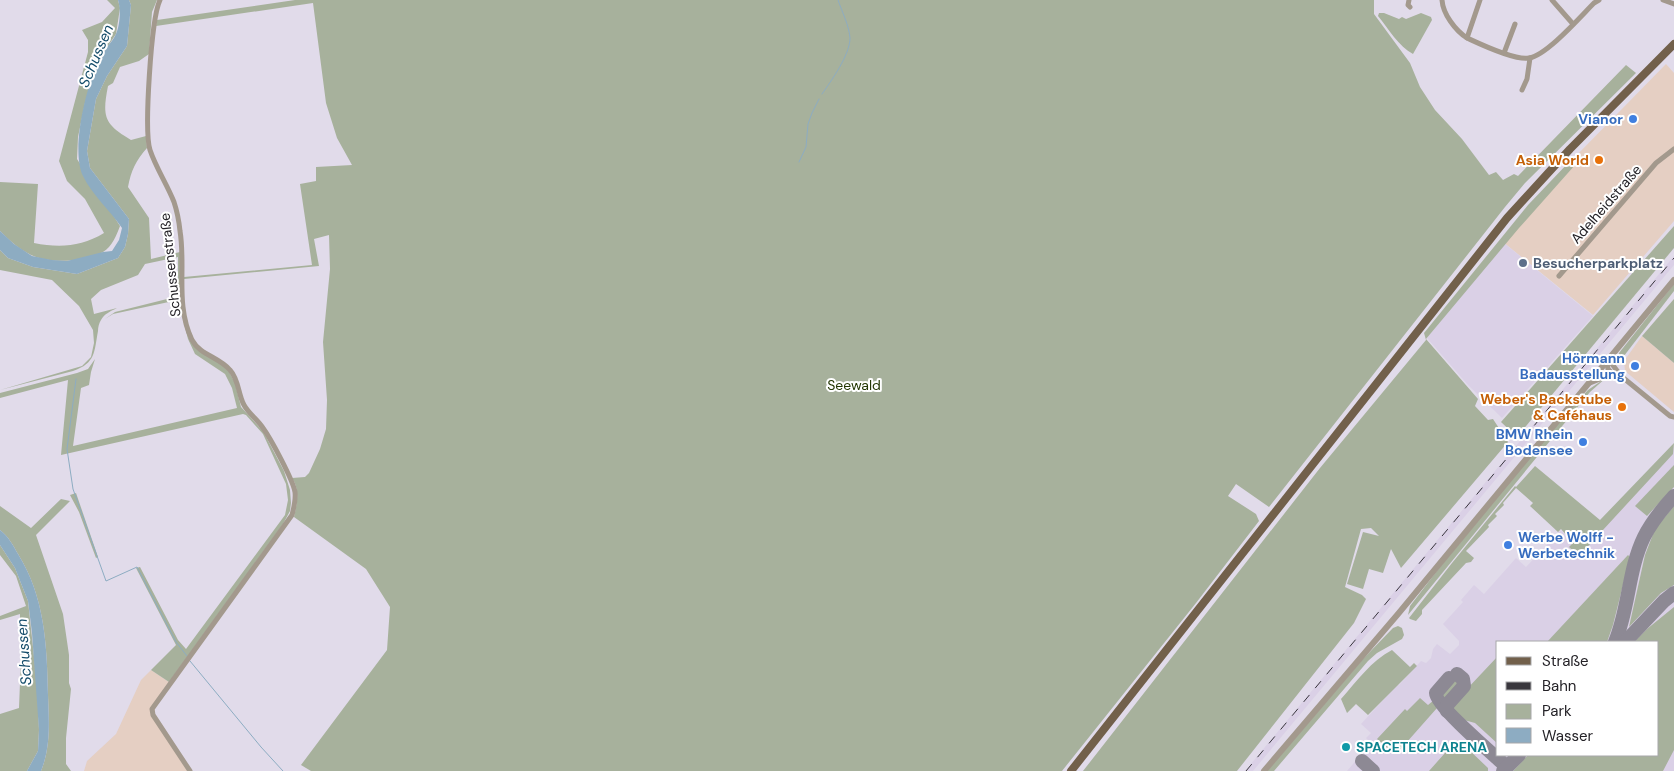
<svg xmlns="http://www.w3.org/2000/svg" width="1674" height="771" font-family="'DM Sans',sans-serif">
  <rect width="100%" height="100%" fill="#e1dbea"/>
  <g fill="#e5cfc3">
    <polygon points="1666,64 1674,73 1674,221 1593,315 1503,242 1572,160"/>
    <polygon points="1642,336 1674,363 1674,412 1625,371 1624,361"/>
    <polygon points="151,670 169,682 155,709 155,714 192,771 84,771 87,761 116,734 141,680"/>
  </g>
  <g fill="#dad0e6" fill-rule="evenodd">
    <polygon points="1504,243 1593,316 1502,418 1468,385 1427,338"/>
    <polygon points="1674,256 1674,265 1253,771 1245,771"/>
    <path d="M1674,446v325h-327l24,-28 -5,-5 5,-5 -10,-9 37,-40 1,1 22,-24 5,2 5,-5 2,-9 4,-5 13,10 9,-9v-4l-16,-17 20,-22 -2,-2 13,-15 10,9 32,-36 10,9 35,-37 17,17zM1498,642h160v113h-160z"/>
  </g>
  <g fill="#a7b19c">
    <path d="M107,0h11l2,8 -4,26 -10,15 -11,21 -10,33 -7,34 -1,22 43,67c-3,8 -8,21 -17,26 -17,10 -54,12 -72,3 -12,-6 -22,-15 -31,-24v-49l38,2 -4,59c25,5 47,4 70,-10l-19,-34 -18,-18 -8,-20 29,-109v-12l-6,-10 20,-8 13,-14z"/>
    <path d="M129,0h28l-5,12 -3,42 -10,7 -19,6 -7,16 -5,3c-6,31 -4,38 23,54l15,-4 1,12c-11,12 -16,23 -19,39l21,31 2,41 29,-7v35l-2,7v-37l-33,7 -7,11 -37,15 -10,9 3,15 23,-6c-6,3 -13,6 -16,12 -2,3 -3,7 -3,11 -4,21 -2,32 -25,40l-73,19 82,-24 9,-9 3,-14 -1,-13 -14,-24 -27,-26 -52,-10v-20l8,8 25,9 44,7 41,-16 7,-11 3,-13 1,-15 -39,-51 -3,-17 9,-52 11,-23 20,-30 4,-41z"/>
    <path d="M295,0h1079v14l36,49 10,24 15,23 27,29 27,36 7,-3 7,8 11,-6 4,2 108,-111 10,8 -111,110 -20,24 -236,300 -33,-23 -8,12 28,18 3,7 -63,82 -134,168h-751l-10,-6 86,-115 3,-43 -24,-38 -72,-52c3,-13 6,-28 -2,-39l13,-1 4,-4 11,-24 6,-20 1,-29 -4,-58 7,-73 -1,-34 -15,4 5,27 -135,13v-2l128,-12 -12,-81 16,-3v-14l36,-2 -15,-27 -11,-35 -13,-100 -157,23 1,-6z"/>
    <path d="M1379,13h5l15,6 3,-2 4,2 15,-6 10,4 1,3 -19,34c-14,-7 -25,-26 -35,-38z"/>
    <polygon points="1570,161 1575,165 1519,228 1426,339 1478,399 1475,406 1488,420 1493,419 1508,442 1401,568 1391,549 1383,573 1369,569 1363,589 1347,584 1363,532 1379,536 1371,528 1361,529 1345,587 1362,595 1366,599 1354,623 1237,771 1083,771 1320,468 1426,340 1424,333 1528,205"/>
    <polygon points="1674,226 1674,248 1517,437 1501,422"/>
    <polygon points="1674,284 1674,291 1617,365 1619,353"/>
    <polygon points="175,297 180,301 190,339 228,370 235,383 241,407 263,431 284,471 290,490 291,503 290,511 283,524 169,682 151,670 176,645 136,568 140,567 178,640 186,649 285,515 288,500 286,484 263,434 246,415 243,414 61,455 68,380 0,398 0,393 77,373 88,369 95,359 91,372 89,385 81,388 73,446 237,408 232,388 225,374 195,354 188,339 178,300 113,314 105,319 115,312"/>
    <polygon points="1674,299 1674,363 1642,336"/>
    <polygon points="1607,377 1590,392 1408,615 1410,606 1440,567 1571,408 1588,390"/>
    <polygon points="1674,443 1673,454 1579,556 1569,547 1573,543 1561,529 1558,532 1530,506 1533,503 1516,488 1503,503 1504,505 1495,514 1497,516 1488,525 1489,527 1466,551 1474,558 1471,562 1466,563 1422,610 1422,614 1416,621 1410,619 1409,618 1452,563 1515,486 1516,487 1535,466 1600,520"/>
    <polygon points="1674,465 1674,487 1647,516 1635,506"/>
    <polygon points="76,493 98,557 96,558 79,512 70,495"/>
    <path d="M61,499l9,2 -34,34 27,79 6,41v28l2,6 -5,49v26l5,7h-30c10,-25 8,-49 7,-76 -1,-49 -3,-98 -30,-141 -5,-9 -10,-18 -18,-24v-24l31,22z"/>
    <polygon points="1674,506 1674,585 1661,593 1629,627 1645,555 1655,529"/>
    <polygon points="0,545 15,568 28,601 37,684 39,730 38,751 27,771 0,771 0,714 19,708 22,632 20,627 20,614 0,620 0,616 26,606 16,576 0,555"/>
    <polygon points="1628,555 1630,557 1613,625 1607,642 1547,642"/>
    <polygon points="1674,607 1674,750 1663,771 1513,771 1528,755 1658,755 1658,642 1634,642 1647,629"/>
    <polygon points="1398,626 1402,628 1404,635 1402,639 1377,653 1368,661 1274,771 1267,771 1362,660 1393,628"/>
    <path d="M1392,650l18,17 4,-4 3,3 -49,49 -12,-11 -9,9 -6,-14c16,-18 30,-38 51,-49z"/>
    <polygon points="1498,656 1498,744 1475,723 1464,720 1450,707"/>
    <polygon points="1456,675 1461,681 1461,684 1446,699 1439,696 1439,693"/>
    <path d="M1420,698l8,7 6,-5 3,3v5l-38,43c-9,2 -16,-7 -22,-12l28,-30 2,2z"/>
    <polygon points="1453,744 1457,748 1462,746 1467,748 1488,768 1488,771 1429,771"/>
  </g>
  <g fill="#8dacc2">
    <path d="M118,0h11l2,5 -4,41 -20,30 -11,23 -9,52 3,17 39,51 -1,15 -3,13 -7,11 -41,16 -44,-7 -25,-9 -8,-8v-19l14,13 18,12 20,4 15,1 36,-9 9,-1 7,-11 3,-12c-12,-18 -30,-33 -39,-52 -12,-25 2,-84 13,-109 4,-7 7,-14 11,-20 3,-4 7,-8 9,-13 4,-9 5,-25 2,-34z"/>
    <path d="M0,530c8,6 13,15 18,24 27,43 29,92 30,141 1,27 3,51 -7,76h-14l11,-20 1,-21 -7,-97 -4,-32 -13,-33 -15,-23z"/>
  </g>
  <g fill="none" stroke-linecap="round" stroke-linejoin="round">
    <g stroke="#8dacc2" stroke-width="1">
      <path d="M822,94c9,-13 28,-39 28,-56 -1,-13 -8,-26 -12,-38"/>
      <polyline points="799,162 806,147 808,124 812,113 819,99"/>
      <polyline points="76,379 67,449 73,489 106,581 137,567 176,642 187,656"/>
      <polyline points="190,661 261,747 283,771"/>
    </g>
    <g stroke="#8d8994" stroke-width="14">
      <path d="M1615,642c14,-33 13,-72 29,-105 8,-16 18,-28 30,-41"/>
      <polyline points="1625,642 1664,601 1674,593"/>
      <path d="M1449,678l-13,15c-1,12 59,63 71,74"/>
      <polyline points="1447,711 1447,705 1464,686 1463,679 1457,674"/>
      <polyline points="1362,761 1373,771"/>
      <polyline points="1503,771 1519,755"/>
    </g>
    <g stroke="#a3998d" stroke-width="5">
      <path d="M160,0c-9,19 -16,131 -10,150 6,18 17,34 24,52 3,9 5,19 6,29 6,36 -5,74 12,109 8,15 27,17 38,30 9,10 8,24 14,35 5,9 13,14 19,23 8,11 30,52 32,64 1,8 -1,15 -3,23l-140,194 1,6 37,56"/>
      <polyline points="1409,0 1408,5 1410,7"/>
      <path d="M1442,0c1,14 13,30 25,38 13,6 48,23 62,20 18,-3 51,-41 65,-55l5,-3"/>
      <polyline points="1552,0 1573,24"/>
      <polyline points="1663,0 1674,4"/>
      <polyline points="1467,38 1480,0"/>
      <polyline points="1504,53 1515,24"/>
      <polyline points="1522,90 1527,79 1530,58"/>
      <polyline points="1559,276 1656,163 1674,149"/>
      <polyline points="1609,360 1621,376 1670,416 1674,417"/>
      <polyline points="1607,363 1608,369 1614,375"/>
      <polyline points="1590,383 1610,375 1621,376"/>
    </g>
    <polyline stroke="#a3998d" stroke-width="6" points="1264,771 1398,614 1674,280"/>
    <polyline stroke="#72604b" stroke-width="8" points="1071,771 1507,218 1570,149 1674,44"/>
    <polyline stroke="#39373d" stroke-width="1" stroke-dasharray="9 9" stroke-linecap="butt" points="1246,771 1674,258"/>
  </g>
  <g fill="#3f7fe0" stroke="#fff" stroke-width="2">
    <circle cx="1633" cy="119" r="5"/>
    <circle cx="1635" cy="366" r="5"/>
    <circle cx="1583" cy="442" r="5"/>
    <circle cx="1508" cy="545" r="5"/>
  </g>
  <g fill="#e8710a" stroke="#fff" stroke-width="2">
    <circle cx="1599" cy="160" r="5"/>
    <circle cx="1622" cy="407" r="5"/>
  </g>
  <circle fill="#5c6f8a" stroke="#fff" stroke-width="2" cx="1523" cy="263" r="5"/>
  <circle fill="#0f9aa8" stroke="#fff" stroke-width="2" cx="1346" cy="747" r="5"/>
  <g text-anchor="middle" stroke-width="4" stroke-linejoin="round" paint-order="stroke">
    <g font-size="14" font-weight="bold" fill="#366cbe" stroke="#fff" text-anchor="end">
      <text x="1623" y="124">Vianor</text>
      <text x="1625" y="363">Hörmann<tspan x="1625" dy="16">Badausstellung</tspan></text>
      <text x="1573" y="439">BMW Rhein<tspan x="1573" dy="16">Bodensee</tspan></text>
      <text x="1518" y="542" text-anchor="start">Werbe Wolff -<tspan x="1518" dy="16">Werbetechnik</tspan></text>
    </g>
    <g font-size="14" font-weight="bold" fill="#c56008" stroke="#fff" text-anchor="end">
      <text x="1589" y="165">Asia World</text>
      <text x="1612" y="404">Weber's Backstube<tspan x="1612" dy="16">&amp; Caféhaus</tspan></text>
    </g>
    <g font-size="14" fill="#242227" stroke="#fff">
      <text transform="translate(1606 204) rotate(-49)" y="5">Adelheidstraße</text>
      <text transform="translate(170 265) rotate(-96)" y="5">Schussenstraße</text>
    </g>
    <g font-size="14" font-weight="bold" fill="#4e5e75" stroke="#fff" text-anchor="start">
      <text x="1533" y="268">Besucherparkplatz</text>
    </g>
    <g font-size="14" fill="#253805" stroke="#fff">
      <text x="854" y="390">Seewald</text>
    </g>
    <g font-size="14" font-weight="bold" fill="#0d838f" stroke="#fff" text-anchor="start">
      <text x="1356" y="752">SPACETECH ARENA</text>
    </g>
    <g font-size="15" font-style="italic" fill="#144c6a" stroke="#fff">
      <text transform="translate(96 56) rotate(-67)" y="5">Schussen</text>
      <text transform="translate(24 652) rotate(-94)" y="5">Schussen</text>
    </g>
  </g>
  <rect x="1496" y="641" width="162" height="115" fill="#ffffff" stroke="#a7a7a9"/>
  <rect x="1506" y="657" width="25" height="8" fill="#72604b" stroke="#a7a7a9"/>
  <text x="1542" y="666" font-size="15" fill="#242227">Straße</text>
  <rect x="1506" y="682" width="25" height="8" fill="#39373d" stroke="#a7a7a9"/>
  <text x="1542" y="691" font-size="15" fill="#242227">Bahn</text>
  <rect x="1506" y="704" width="25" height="15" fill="#a7b19c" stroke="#a7a7a9"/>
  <text x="1542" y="716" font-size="15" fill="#242227">Park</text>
  <rect x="1506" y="728" width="25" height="15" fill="#8dacc2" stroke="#a7a7a9"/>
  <text x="1542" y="741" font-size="15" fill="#242227">Wasser</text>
</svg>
